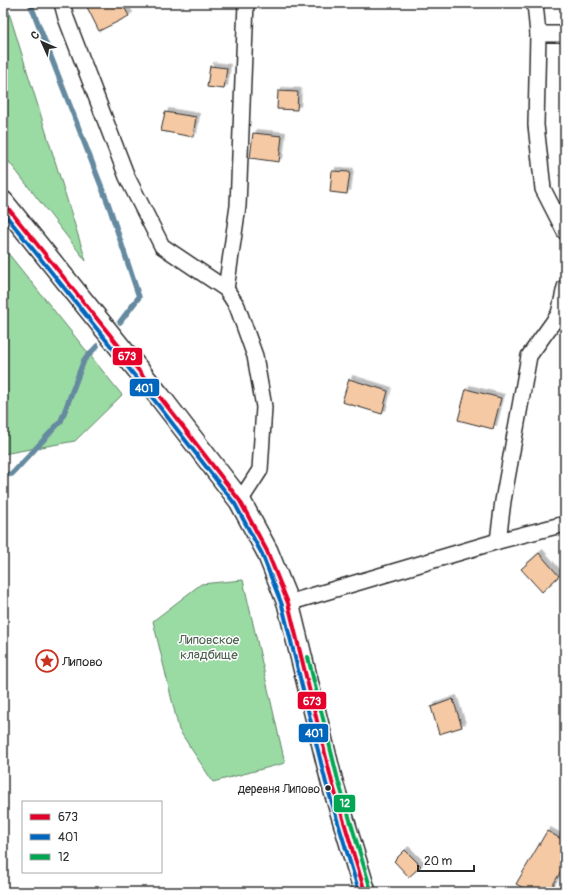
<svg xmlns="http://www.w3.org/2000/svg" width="568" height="895" font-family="Pangolin,sans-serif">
  <defs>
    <filter id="shadow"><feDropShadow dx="3.5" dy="-3.5" stdDeviation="0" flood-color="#0004"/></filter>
  </defs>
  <rect width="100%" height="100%" fill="#fff"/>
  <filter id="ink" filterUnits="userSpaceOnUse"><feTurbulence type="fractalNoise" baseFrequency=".025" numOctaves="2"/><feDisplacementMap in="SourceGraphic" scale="8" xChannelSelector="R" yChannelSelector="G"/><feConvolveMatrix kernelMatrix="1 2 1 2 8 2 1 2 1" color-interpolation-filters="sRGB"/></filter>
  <g filter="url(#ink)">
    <g fill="#9adba4" stroke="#628368">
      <polygon points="3,3 6,3 86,261 3,154"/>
      <polygon points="3,247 122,395 75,441 3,454"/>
      <polygon points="243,580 285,763 213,782 179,730 153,621 201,584"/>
    </g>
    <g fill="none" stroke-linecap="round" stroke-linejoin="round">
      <g stroke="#658a9f" stroke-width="5.5">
        <polyline points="30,3 109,206 139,297 120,322"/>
        <polyline points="3,475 12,474 61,421 84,360 97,346"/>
      </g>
    </g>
    <g fill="#f5c9a4" stroke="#2b2b2b" filter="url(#shadow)">
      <polygon points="85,3 122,3 129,16 99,31"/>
      <polygon points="210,66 227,68 224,89 207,87"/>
      <polygon points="278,91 298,92 297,110 277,109"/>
      <polygon points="165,112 196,117 193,137 161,131"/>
      <polygon points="253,133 282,136 279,162 250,158"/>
      <polygon points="332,171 350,172 347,194 330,192"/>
      <polygon points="349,379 388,391 382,414 342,402"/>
      <polygon points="466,389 501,398 493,429 458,420"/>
      <polygon points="539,553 559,576 542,592 521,569"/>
      <polygon points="453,699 462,727 439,734 431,707"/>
      <polygon points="547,831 565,841 565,864 549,892 531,892 516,884"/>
      <polygon points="405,850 421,866 409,877 394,861"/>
    </g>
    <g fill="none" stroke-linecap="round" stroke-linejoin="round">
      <g stroke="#2b2b2b" stroke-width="18">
        <g id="minor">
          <polyline points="62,3 66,18 127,177 162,246 226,289 237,306 255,356 264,407 260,470 240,501"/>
          <polyline points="535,3 538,34 536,125 543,189 565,232"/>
          <polyline points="538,34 565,34"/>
          <polyline points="226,289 238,206 246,3"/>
          <polyline points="498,541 503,501 529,356 559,314 565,287"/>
          <polyline points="288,603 498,541 565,524"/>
        </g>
      </g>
      <g stroke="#2b2b2b" stroke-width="24">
        <polyline id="secondary" points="3,202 160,397 240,501 267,551 288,603 332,782 365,892"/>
      </g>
      <use href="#minor" stroke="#fff" stroke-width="15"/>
      <use href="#secondary" stroke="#fff" stroke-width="21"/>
      <g stroke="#fff" stroke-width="7">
        <polyline id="bus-1" points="3,202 160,397 240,501 267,551 288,603 332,782 365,892"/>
      </g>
      <g stroke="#fff" stroke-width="7">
        <polyline id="bus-2" points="3,212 155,401 235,504 262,554 282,605 326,783 359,892"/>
      </g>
      <g stroke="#fff" stroke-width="7">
        <polyline id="bus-3" points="308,657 338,780 371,890"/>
      </g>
      <use href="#bus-1" stroke="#e4002b" stroke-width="4"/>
      <use href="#bus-2" stroke="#0065bd" stroke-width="4"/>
      <use href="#bus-3" stroke="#00a651" stroke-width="4"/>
    </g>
  </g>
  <defs>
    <g id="sight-ring" transform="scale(1.15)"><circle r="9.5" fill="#fff" stroke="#c8321e" stroke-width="1.5"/><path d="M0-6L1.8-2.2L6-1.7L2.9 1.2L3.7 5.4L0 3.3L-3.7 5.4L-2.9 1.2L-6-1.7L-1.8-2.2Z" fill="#c8321e"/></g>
  </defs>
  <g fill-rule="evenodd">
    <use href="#sight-ring" x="47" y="661"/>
  </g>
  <circle fill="#2b2b2b" stroke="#fff" stroke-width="1.5" cx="328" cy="788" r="3.5"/>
  <g text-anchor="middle" stroke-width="3" stroke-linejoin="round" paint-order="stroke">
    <g font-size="12" fill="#2b2b2b" stroke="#fff" text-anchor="end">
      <text x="320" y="793">деревня Липово</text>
    </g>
    <g font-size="13" fill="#4c604f" stroke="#fff">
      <text x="209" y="644">Липовское<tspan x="209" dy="15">кладбище</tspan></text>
    </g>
    <g font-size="13" fill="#2b2b2b" stroke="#fff" text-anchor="start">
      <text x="62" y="666">Липово</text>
    </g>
  </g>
  <g stroke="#fff" stroke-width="1.5">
    <rect x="112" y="347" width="31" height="19" rx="4" fill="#e4002b"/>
    <rect x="129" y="378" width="31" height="19" rx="4" fill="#0065bd"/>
    <rect x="297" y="691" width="30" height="19" rx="4" fill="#e4002b"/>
    <rect x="298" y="723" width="31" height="20" rx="4" fill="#0065bd"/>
    <rect x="333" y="794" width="23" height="19" rx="4" fill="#00a651"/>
  </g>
  <g font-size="11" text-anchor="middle" font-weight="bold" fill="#fff">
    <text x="127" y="360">673</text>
    <text x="144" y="392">401</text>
    <text x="312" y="705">673</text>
    <text x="314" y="737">401</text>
    <text x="345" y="807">12</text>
  </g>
  <rect width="568" height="895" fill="none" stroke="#fff" stroke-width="16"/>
  <rect x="8" y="8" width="552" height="879" fill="none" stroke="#2b2b2b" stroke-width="1.5" filter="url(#ink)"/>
  <rect x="22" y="801" width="140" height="72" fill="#ffffff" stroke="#aaaaaa"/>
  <rect x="30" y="814" width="20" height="6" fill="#e4002b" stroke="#aaaaaa"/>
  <text x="58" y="821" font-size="12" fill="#2b2b2b">673</text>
  <rect x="30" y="834" width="20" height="6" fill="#0065bd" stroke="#aaaaaa"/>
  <text x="58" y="841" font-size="12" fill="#2b2b2b">401</text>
  <rect x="30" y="854" width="20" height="6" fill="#00a651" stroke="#aaaaaa"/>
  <text x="58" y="861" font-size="12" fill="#2b2b2b">12</text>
  <g transform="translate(42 42) rotate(315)" stroke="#ffffff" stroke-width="3" paint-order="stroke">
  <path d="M0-3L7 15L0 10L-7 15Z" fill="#2b2b2b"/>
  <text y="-6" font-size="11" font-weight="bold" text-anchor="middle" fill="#2b2b2b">С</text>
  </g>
  <path d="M418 865v6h56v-6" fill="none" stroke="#2b2b2b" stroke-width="2"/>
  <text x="424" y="865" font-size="12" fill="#2b2b2b" stroke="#ffffff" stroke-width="3" paint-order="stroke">20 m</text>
</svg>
